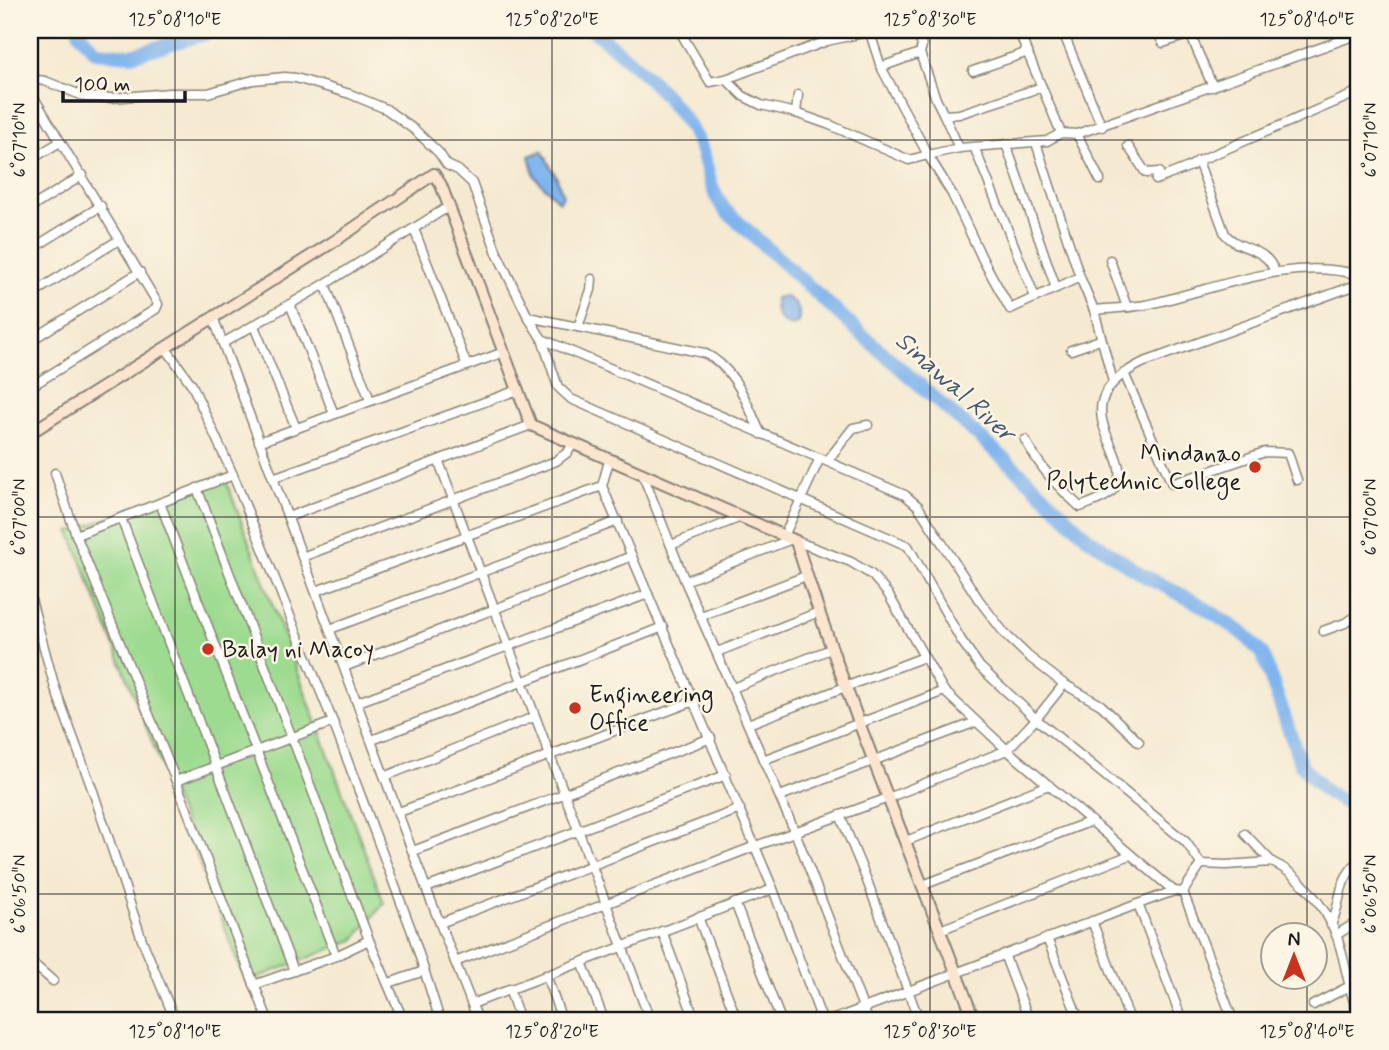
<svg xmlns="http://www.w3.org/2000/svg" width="1389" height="1050" font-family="Mynerve,sans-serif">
  <rect width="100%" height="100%" fill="#fcf5e5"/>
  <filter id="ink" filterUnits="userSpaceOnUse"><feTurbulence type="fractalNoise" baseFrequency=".0143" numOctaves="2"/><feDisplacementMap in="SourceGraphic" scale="14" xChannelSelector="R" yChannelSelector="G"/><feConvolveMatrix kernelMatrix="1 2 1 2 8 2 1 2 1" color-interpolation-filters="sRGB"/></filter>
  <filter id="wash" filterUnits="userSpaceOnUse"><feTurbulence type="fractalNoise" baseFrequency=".00686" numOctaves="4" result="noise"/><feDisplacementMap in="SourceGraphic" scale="28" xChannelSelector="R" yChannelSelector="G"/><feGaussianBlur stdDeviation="1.57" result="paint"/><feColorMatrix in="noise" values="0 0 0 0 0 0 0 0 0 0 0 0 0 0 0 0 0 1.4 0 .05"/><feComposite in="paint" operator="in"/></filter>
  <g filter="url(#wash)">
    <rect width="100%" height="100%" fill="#f5ead1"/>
    <polygon fill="#9ddb90" stroke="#5c7c56" stroke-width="2" points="224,475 384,903 354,940 246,982 70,532"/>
    <g fill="#7fb4ed" stroke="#4e6884" stroke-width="2">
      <polygon points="542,151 557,178 563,196 559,202 535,177 529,156"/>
      <path d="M785,296c10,7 17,12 13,27l-7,3c-16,-4 -16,-18 -16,-28z"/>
    </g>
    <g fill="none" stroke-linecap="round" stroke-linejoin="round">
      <polyline stroke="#7fb4ed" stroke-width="2.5" points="1355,41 1359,52"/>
      <g stroke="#7fb4ed" stroke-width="14">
        <polyline points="79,30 80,34 96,52 131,55 218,30"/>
        <polyline points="259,30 270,32 305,30"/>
        <path d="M593,30c39,32 80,65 104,110 13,25 8,44 28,70l134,122 166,145 62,60 54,37 58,30 45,30 19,21 38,110 24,26 34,20"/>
      </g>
    </g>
  </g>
  <g filter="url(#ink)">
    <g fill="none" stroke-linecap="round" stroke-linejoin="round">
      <g stroke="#888376" stroke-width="11">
        <g id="street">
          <polyline points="679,30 710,82 726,79 827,41 872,31"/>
          <polyline points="869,30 881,67 928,155 959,148 1047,141 1061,133 1077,134 1359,34"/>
          <polyline points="1018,30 1061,133"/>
          <polyline points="1062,30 1102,127"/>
          <polyline points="1156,30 1163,43 1190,34 1213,87"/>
          <polyline points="917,32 922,46 920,53"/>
          <polyline points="881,67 920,53 936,99 944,115 959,114 1042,87"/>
          <polyline points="973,71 1028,52"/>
          <polyline points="30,79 45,81 86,97 111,98 169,93 208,93 253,80 285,77 296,78 350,94 386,109 416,131 439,153 447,165 458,170 472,183 497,253 528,317 542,339 905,495 918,506 979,600 1005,634 1028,656 1064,684 1101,705 1139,742"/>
          <polyline points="726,79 743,96 761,105 796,113 830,125 909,160 928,155 952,194 983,260 1010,309 1080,277"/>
          <polyline points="30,95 33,96 158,304 156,309 30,387"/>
          <polyline points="796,113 798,95"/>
          <polyline points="944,115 959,148"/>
          <polyline points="1077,134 1100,180"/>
          <polyline points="1036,143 1080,277 1094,310 1113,382"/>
          <polyline points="1006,144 1056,288"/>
          <polyline points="1128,146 1146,173 1159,172 1156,180 1191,166 1198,161"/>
          <polyline points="975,149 1035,297"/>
          <polyline points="30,160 60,142"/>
          <polyline points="30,208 83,175"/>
          <polyline points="414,229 467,366"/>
          <polyline points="30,250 101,206"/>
          <polyline points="1110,260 1127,307"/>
          <path d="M1275,272c-10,-27 -35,-20 -50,-38l-27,-73 149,-64 12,-7"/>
          <polyline points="325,284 370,400"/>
          <polyline points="30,295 119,240"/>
          <polyline points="290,304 334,414"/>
          <path d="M1094,310c21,-2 44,-2 64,-8 65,-16 134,-45 201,-27"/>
          <polyline points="213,317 273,478 518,390"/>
          <polyline points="528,317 578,327 591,290 592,279"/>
          <polyline points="254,326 296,428"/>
          <path d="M578,327l126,26c32,15 43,51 57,81"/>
          <polyline points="542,339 558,387 571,399 908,546 961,640 980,667 1036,719 1186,842 1201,864"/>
          <polyline points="30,341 140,272"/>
          <polyline points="223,343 325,284 448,207"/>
          <polyline points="165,347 192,385 233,475 333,722 411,929 440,1020"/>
          <polyline points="1071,350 1100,340"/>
          <polyline points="1124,373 1172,484 1265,452 1288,453 1297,480"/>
          <path d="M1025,440c17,30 30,44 55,67 10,-4 23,-8 30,-14 39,-34 -61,-84 32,-130l217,-79"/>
          <polyline points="259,442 504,352"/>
          <polyline points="828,460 853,428 868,425"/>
          <polyline points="439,462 650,1020"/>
          <polyline points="55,473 76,535 176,781 268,1020"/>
          <polyline points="642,473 685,581 795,832 868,1020"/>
          <polyline points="273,478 426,888 478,1020"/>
          <polyline points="602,486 773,889 822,1020"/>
          <polyline points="197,488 369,940 403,1020"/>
          <polyline points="160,503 336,956"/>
          <polyline points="288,517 531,425"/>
          <polyline points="121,518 294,971"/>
          <polyline points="76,535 233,475"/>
          <polyline points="784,536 820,458"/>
          <polyline points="796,541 851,562 872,575 888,594 944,691 1007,750 1174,891"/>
          <polyline points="671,545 741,517"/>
          <polyline points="302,557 556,461 568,452 573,444"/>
          <polyline points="685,581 792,539"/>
          <polyline points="316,591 602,486 609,461"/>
          <polyline points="30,596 55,688 94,794 142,940 175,1020"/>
          <polyline points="701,616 806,576"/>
          <polyline points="330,629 618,521"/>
          <polyline points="1323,631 1345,623 1359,615"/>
          <polyline points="717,652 819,612"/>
          <polyline points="344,667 632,556"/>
          <polyline points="733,688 833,648"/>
          <polyline points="358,702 648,594"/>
          <polyline points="748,724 924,657"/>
          <polyline points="372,740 663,627"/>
          <polyline points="763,760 944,691"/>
          <polyline points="386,776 534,717"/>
          <polyline points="176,781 333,722"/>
          <polyline points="780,796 976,722"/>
          <polyline points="399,812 694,701"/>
          <polyline points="840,815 866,878 919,1020"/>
          <polyline points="1245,834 1272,862"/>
          <polyline points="906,841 1049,785"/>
          <polyline points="413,851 711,738"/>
          <polyline points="923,885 1092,821"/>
          <polyline points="426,888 726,775"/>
          <path d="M1183,892l18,-28 25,1 46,-3c27,12 53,44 64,72 10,27 12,56 23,83"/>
          <polyline points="1183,892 1233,1020"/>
          <polyline points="735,903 781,1020"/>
          <polyline points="1138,904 1182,1020"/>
          <polyline points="698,917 737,1020"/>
          <polyline points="1092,921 1130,1020"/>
          <polyline points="440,923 740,809"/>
          <path d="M1331,925c12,-26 5,-43 28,-64"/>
          <polyline points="940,930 1130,855"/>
          <polyline points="662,931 695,1020"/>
          <polyline points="1336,935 1359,921"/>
          <polyline points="1047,938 1079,1020"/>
          <polyline points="1004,954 1029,1020"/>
          <polyline points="30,961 53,981"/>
          <polyline points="455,962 753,847 888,798 1007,750 1036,719 1064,684"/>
          <polyline points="582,962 604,1020"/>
          <polyline points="546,975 562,1020"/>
          <polyline points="389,983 424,971"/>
          <polyline points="254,985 336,956 369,940"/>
          <polyline points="509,989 520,1020"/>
          <polyline points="472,1004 773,889"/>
          <polyline points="1313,1005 1348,987"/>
          <polyline points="832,1020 1138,904 1174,891 1183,892"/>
        </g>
      </g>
      <g stroke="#888376" stroke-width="14">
        <path id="secondary" d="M30,433l303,-191 101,-68 7,11 90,240 265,116c50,162 119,320 178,479"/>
      </g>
      <use href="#street" stroke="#fff" stroke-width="8"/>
      <use href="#secondary" stroke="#fce5cf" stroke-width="10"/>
    </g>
  </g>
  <path fill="none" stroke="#1c1c1c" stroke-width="2" stroke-opacity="0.45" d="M175,30v990M552,30v990M930,30v990M1307,30v904M30,140h1329M30,517h1329M30,894h1329M1307,976v44"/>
  <g fill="#c8321e" stroke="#fcf5e5" stroke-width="2.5">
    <circle cx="1255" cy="467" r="7"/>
    <circle cx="208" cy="649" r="7"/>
    <circle cx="575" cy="708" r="7"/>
  </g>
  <g text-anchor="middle" stroke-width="5" stroke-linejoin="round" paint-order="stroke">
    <g font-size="24" fill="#1c1c1c" stroke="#fcf5e5" text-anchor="start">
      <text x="1241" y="461" text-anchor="end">Mindanao<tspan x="1241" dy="28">Polytechnic College</tspan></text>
      <text x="222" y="657">Balay ni Macoy</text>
      <text x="589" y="702">Engineering<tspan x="589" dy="28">Office</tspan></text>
    </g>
    <g font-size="26" font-style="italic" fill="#445970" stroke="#fcf5e5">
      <text transform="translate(956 386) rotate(42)" y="9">Sinawal River</text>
    </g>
  </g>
  <rect width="1389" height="1050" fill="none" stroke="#fcf5e5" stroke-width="77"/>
  <g transform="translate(1294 956)"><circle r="33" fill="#fcf5e5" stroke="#a29e95" stroke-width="2"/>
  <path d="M0-5L12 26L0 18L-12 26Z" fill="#c8321e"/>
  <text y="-10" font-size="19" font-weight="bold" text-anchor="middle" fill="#1c1c1c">N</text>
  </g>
  <path d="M63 91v10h122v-10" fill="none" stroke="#1c1c1c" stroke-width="3.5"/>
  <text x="74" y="91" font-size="21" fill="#1c1c1c" stroke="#fcf5e5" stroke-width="5" paint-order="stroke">100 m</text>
  <rect x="38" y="38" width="1312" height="974" fill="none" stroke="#1c1c1c" stroke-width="2.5"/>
  <g font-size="18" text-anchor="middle" fill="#1c1c1c">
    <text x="175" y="25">125°08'10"E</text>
    <text x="552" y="25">125°08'20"E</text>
    <text x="930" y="25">125°08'30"E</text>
    <text x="1307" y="25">125°08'40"E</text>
    <text transform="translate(19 140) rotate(-90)" y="6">6°07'10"N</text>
    <text transform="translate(1370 140) rotate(-90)" y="6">6°07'10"N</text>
    <text transform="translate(19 517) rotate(-90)" y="6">6°07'00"N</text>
    <text transform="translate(1370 517) rotate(-90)" y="6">6°07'00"N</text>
    <text transform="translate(19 894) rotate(-90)" y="6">6°06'50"N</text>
    <text transform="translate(1370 894) rotate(-90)" y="6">6°06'50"N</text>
    <text x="175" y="1037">125°08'10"E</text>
    <text x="552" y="1037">125°08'20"E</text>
    <text x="930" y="1037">125°08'30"E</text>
    <text x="1307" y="1037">125°08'40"E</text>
  </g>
</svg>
